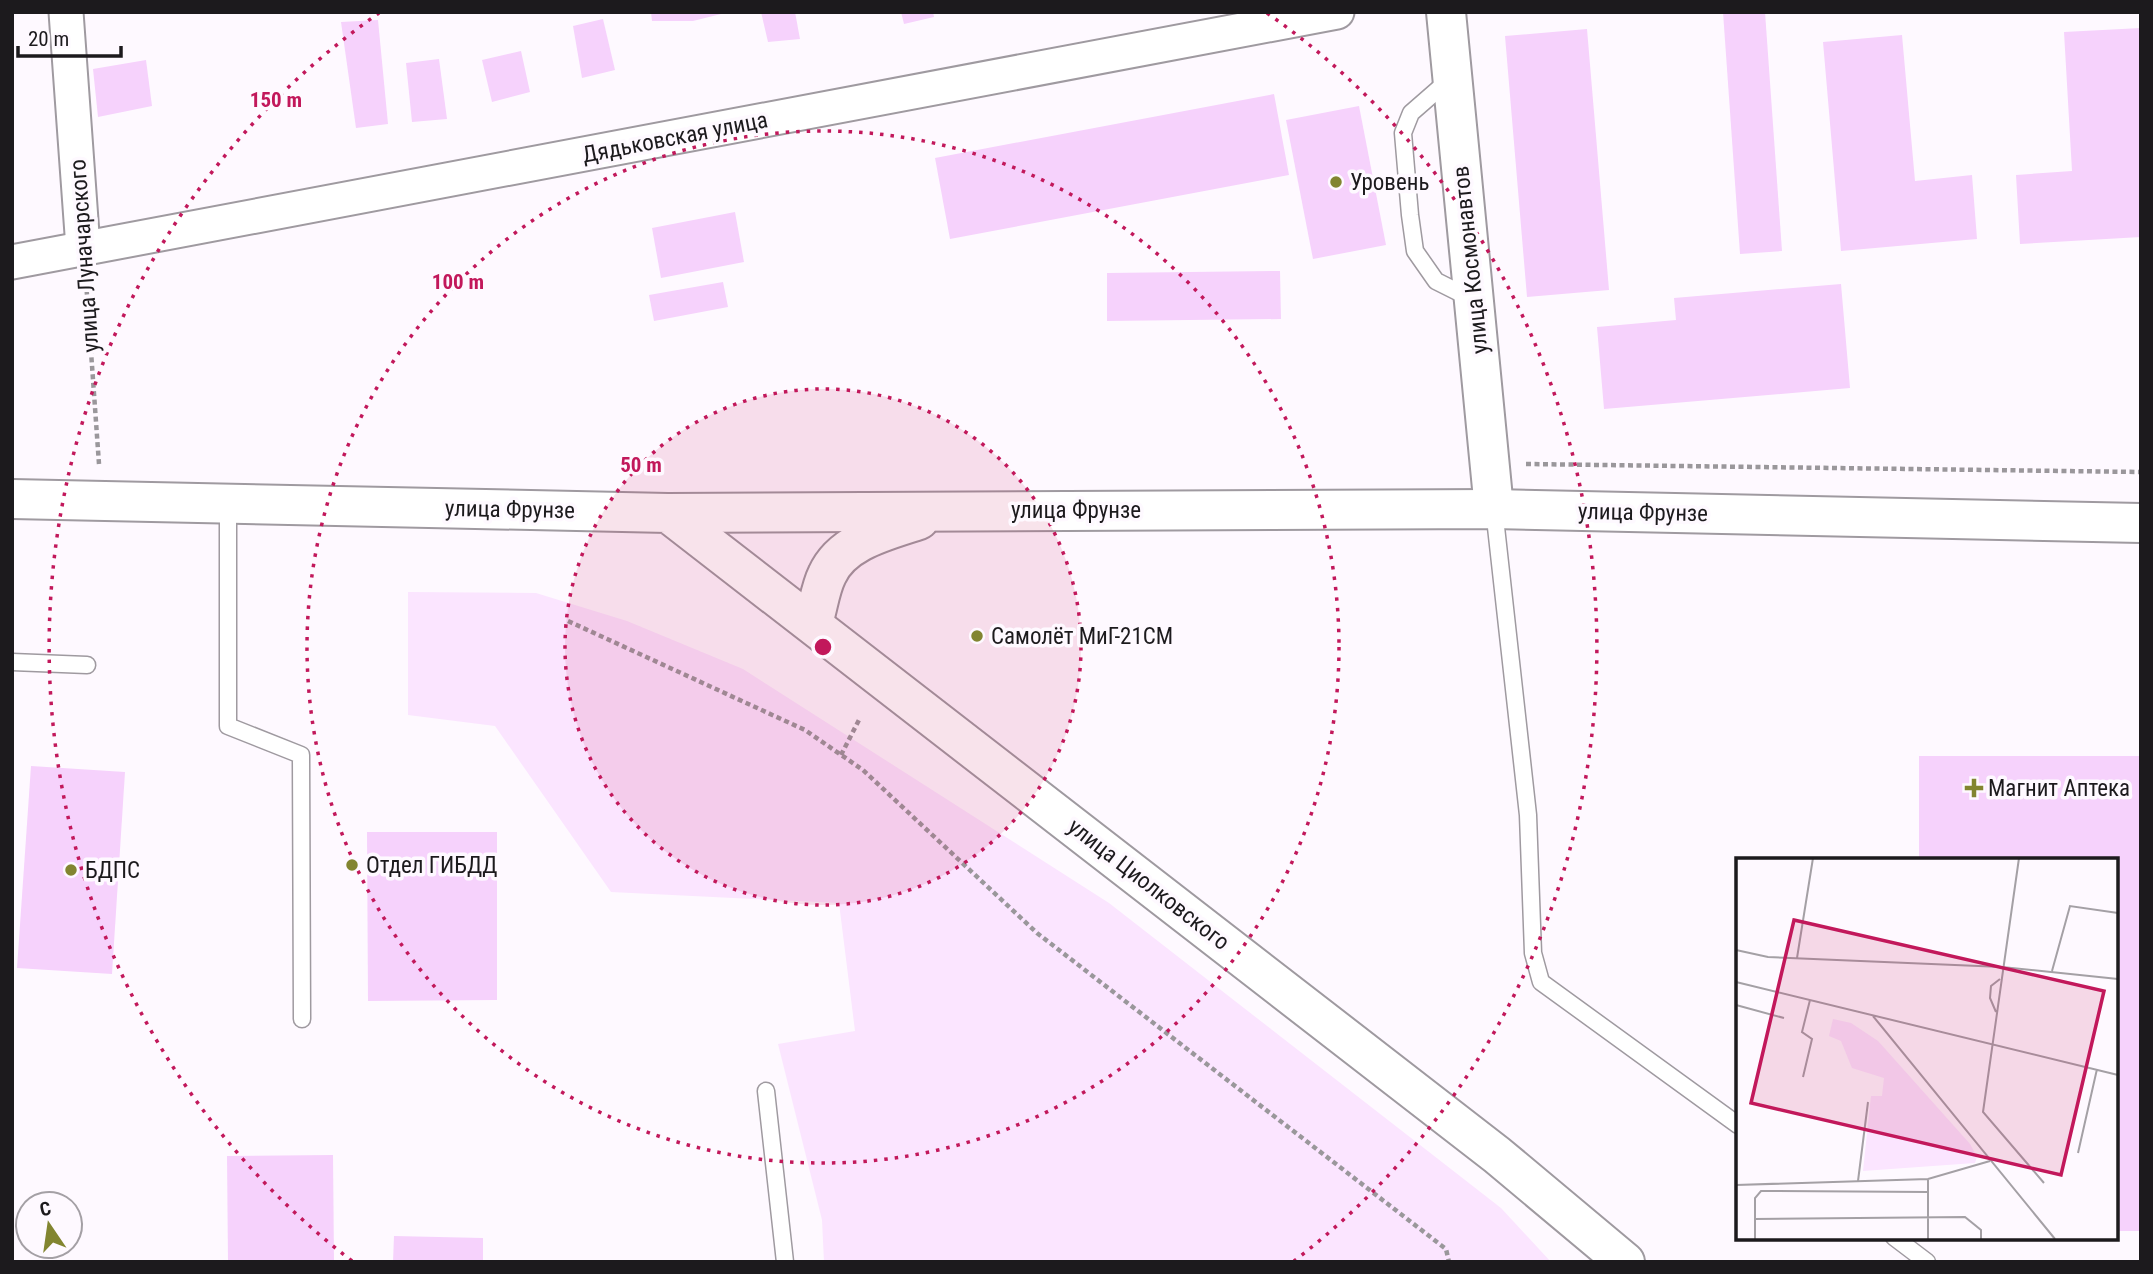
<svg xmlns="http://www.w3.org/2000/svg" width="2153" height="1274" font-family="'Roboto Condensed',sans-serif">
  <rect width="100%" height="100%" fill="#fef9ff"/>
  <polygon fill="#fbe5ff" points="408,592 536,593 627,621 743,669 1109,903 1501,1208 1551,1262 824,1262 822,1220 778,1044 855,1031 839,903 611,892 495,726 408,715"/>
  <g fill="#f6d2fc">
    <polygon points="651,12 724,12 725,13 693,21 652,21"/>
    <polygon points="761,12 795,12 800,39 768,42"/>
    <polygon points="901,12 933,12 934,17 904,24"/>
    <polygon points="1723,12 1765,12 1782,251 1740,254"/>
    <polygon points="603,19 615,70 582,78 573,26"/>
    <polygon points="378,20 388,124 356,128 341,22"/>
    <polygon points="2141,28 2141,237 2020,244 2016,175 2072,171 2064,32"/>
    <polygon points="1587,29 1609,290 1527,297 1505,36"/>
    <polygon points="1902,35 1915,181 1972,175 1977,239 1841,251 1823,42"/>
    <polygon points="521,51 530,92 492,102 482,60"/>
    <polygon points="439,59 447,119 412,122 406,63"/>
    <polygon points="146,60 152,106 98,117 93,69"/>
    <polygon points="1274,94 1289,175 950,239 935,158"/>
    <polygon points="1359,106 1386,245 1313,259 1286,120"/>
    <polygon points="735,212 744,262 661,278 652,228"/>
    <polygon points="1280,271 1281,319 1107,321 1107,273"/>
    <polygon points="723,282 728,307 654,321 649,295"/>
    <polygon points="1841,284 1850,388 1604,409 1597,327 1676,320 1674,298"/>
    <polygon points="1919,756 2141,756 2141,1231 2116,1231 2116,859 1919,859"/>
    <polygon points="31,766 125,772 112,974 17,968"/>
    <polygon points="367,832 497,832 497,1000 368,1001"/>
    <polygon points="333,1155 334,1262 228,1262 227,1156"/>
    <polygon points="394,1236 483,1238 483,1262 393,1262"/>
  </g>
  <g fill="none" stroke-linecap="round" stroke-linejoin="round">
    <g stroke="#9f9aa0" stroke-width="19">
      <g id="lane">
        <polyline points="1450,79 1411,113 1403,133 1410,215 1415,251 1436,281 1472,299"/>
        <polyline points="228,503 228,726 301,755 302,1019"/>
        <polyline points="1494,509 1528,815 1533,953 1541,982 1738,1125"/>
        <polyline points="12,662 87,665"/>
        <polyline points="766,1091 785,1262"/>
        <polyline points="1894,1237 1927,1262"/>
      </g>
    </g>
    <g stroke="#9f9aa0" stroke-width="37">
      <g id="street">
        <polyline points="66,12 83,248"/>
        <polyline points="12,262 1337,12"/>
      </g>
    </g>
    <g stroke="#9f9aa0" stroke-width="42">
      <g id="secondary">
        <polyline points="1446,12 1494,509"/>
        <polyline points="668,513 1494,509 2141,523"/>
        <path d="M813,623c5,-15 7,-34 14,-48 15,-34 59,-44 92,-55"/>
      </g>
    </g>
    <g stroke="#9f9aa0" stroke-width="42">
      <polyline id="primary" points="12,499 668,513 1497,1155 1625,1262"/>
    </g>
    <g stroke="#9a979b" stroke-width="4.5" stroke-dasharray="5 3.5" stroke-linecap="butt">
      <polyline points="86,281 99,464"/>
      <polyline points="1526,464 2141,472"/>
      <polyline points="568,621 805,730 863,770 1037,933 1446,1249 1449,1262"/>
      <polyline points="841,755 859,720"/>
    </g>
    <use href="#lane" stroke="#fff" stroke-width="16"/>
    <use href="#street" stroke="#fff" stroke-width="33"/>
    <use href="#secondary" stroke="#fff" stroke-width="38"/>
    <use href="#primary" stroke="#fff" stroke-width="38"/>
  </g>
  <circle cx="823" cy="647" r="258" fill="#c2185b" fill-opacity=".12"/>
  <g fill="none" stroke="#c2185b" stroke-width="3.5" stroke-dasharray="3.5 7">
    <circle cx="823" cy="647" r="258"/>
    <circle cx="823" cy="647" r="516"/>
    <path d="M352 1261A774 774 0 0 1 379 13M1267 13A774 774 0 0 1 1294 1261"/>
  </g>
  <g fill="#828530" stroke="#fef9ff" stroke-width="2.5">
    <circle cx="1336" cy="182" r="7"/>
    <circle cx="977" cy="636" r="7"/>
    <path d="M1970.5 777.5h7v7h7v7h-7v7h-7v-7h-7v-7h7z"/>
    <circle cx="352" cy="865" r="7"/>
    <circle cx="71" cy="870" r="7"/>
  </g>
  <g text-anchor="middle" stroke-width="7" stroke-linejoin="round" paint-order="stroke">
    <g font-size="23" fill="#1c1a1d" stroke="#fef9ff">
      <text transform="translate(675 137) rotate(-11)" y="8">Дядьковская улица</text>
      <text transform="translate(84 256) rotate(-94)" y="8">улица Луначарского</text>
      <text transform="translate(1470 260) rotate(-96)" y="8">улица Космонавтов</text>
      <text transform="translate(510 509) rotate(1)" y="8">улица Фрунзе</text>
      <text x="1076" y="518">улица Фрунзе</text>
      <text transform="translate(1643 512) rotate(1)" y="8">улица Фрунзе</text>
      <text transform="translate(1149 884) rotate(38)" y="8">улица Циолковского</text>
    </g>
    <g font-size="23" fill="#1c1a1d" stroke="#fef9ff" text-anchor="start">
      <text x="1350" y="190">Уровень</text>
      <text x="991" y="644">Самолёт МиГ-21СМ</text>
      <text x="1988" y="796">Магнит Аптека</text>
      <text x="366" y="873">Отдел ГИБДД</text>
      <text x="85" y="878">БДПС</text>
    </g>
  </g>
  <g transform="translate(1736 858)">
    <rect width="382" height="382" fill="#fef9ff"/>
    <path d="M97,161l18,4 27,18 92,103 7,13 -2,6 -112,8 8,-75h11l2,-18 -32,-10 -11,-27 -12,-5z" fill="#fbe5ff"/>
    <path fill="none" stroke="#a4a0a5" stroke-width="2" d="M283,0l-36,254 61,71M0,92l32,7 234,10 116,12M61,100l16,-100M316,113l18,-65 48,7M0,124l382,93M0,147l48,13M260,154l-6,-14 1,-12 9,-7M137,158l182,223M67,219l9,-38 -10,-7 8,-32M342,295l19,-84M122,323l10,-79M0,327l192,-6 62,-18M18,361l211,-2 16,13v9M19,381v-41l6,-7 167,1M192,381v-60"/>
    <path fill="#c2185b" fill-opacity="0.15" stroke="#c2185b" stroke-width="3.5" d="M58,62l310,71 -43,184 -310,-72z"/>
    <rect width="382" height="382" fill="none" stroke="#1c1a1d" stroke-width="3.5"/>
  </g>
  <circle cx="823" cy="647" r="10" fill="#c2185b" stroke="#fef9ff" stroke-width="3.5"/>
  <g font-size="21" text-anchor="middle" font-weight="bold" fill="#c2185b" stroke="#fef9ff" stroke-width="7" stroke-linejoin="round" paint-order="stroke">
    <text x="276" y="107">150 m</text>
    <text x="458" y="289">100 m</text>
    <text x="641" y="472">50 m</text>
  </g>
  <rect width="2153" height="1274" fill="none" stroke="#1c1a1d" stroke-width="28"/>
  <g transform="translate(49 1225) rotate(347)"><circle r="33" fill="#fef9ff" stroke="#a4a0a5" stroke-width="2"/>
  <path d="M0-5L12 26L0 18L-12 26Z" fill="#828530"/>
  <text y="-10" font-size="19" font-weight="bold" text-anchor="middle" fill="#1c1a1d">С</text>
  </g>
  <path d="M18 46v10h103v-10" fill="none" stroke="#1c1a1d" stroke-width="3.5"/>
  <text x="28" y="46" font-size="21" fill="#1c1a1d" stroke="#fef9ff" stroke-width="5" paint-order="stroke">20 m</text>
</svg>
